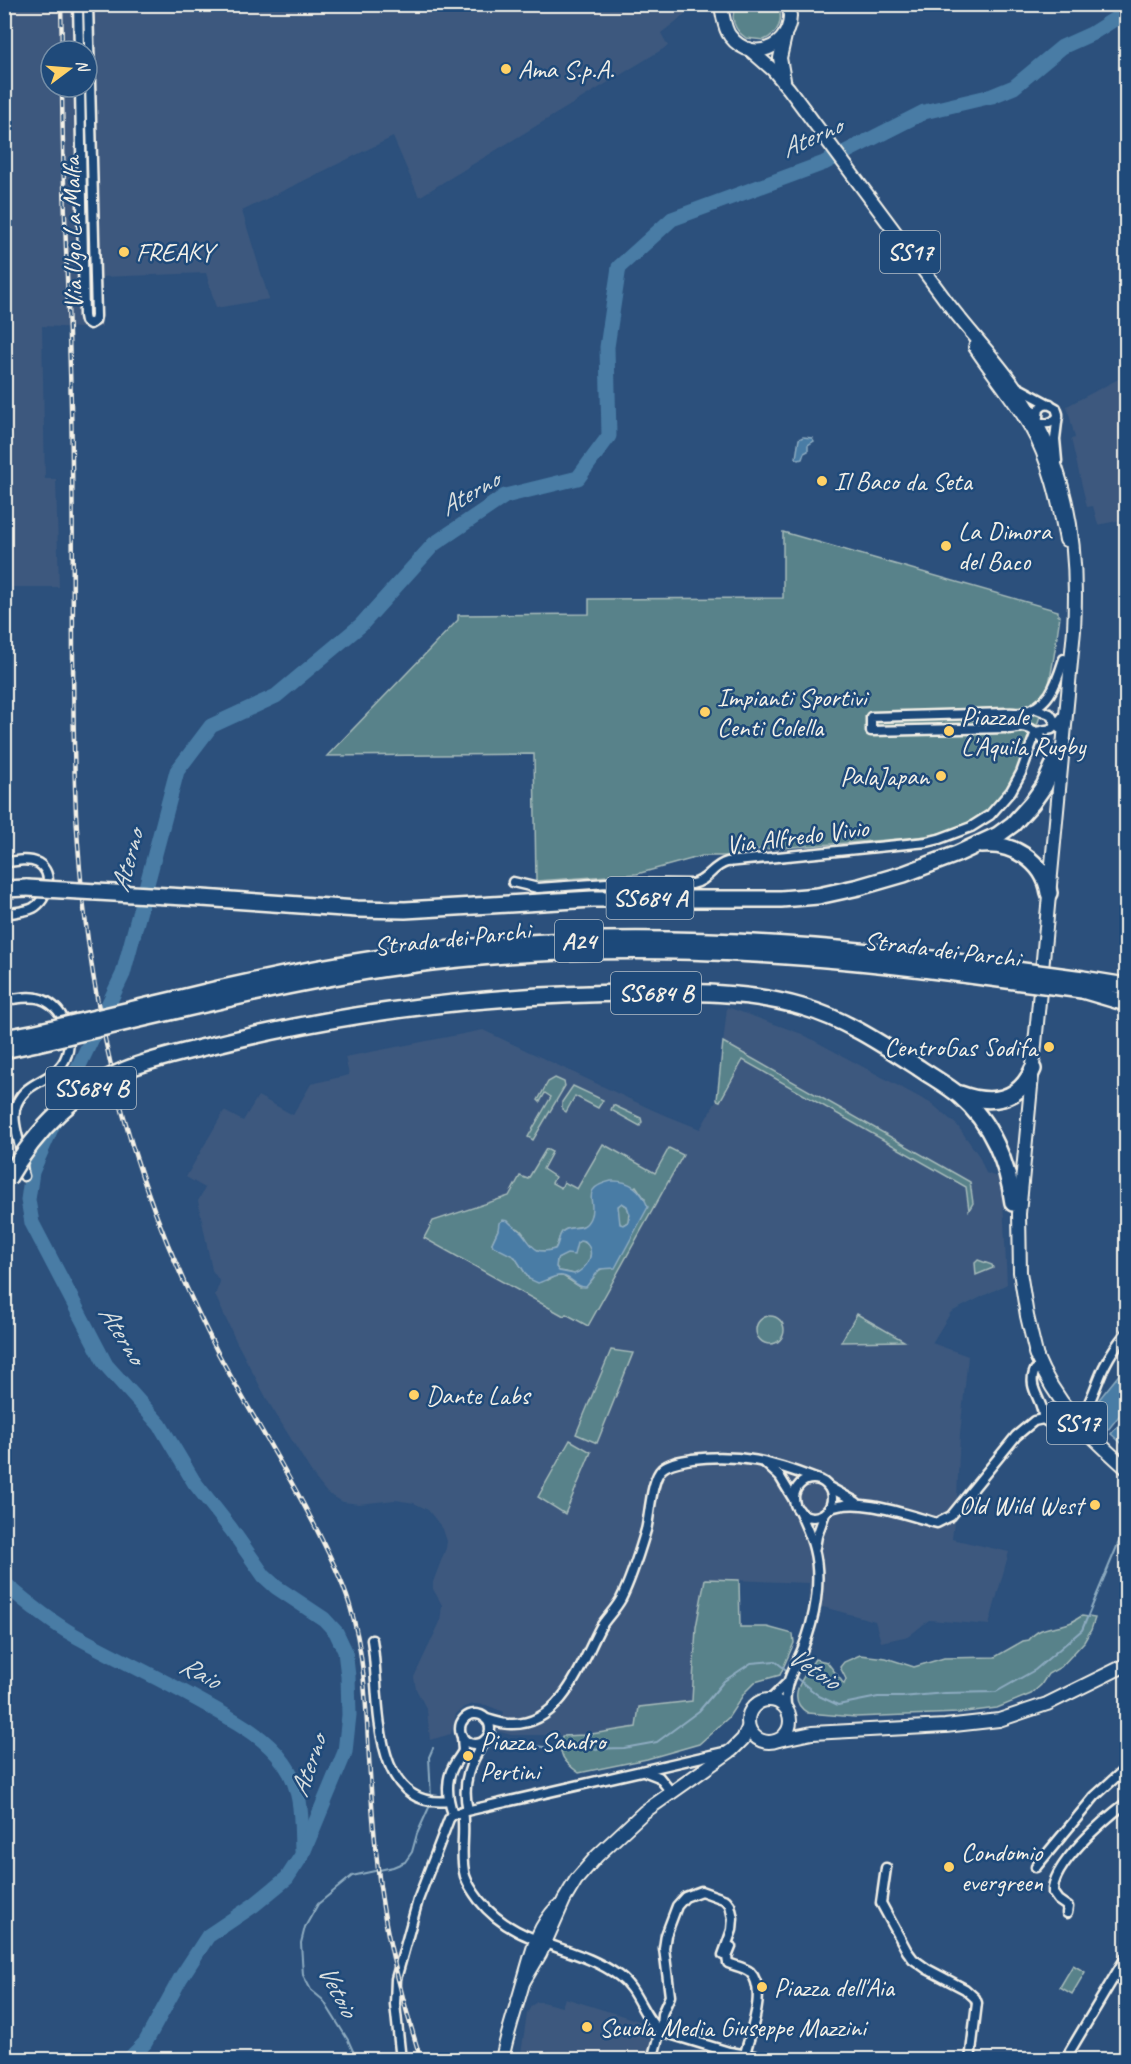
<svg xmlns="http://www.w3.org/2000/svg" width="1131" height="2064" font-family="Caveat,sans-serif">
  <rect width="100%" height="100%" fill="#2c507c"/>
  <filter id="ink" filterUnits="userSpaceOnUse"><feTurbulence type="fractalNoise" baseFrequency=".0167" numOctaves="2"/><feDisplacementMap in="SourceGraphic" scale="12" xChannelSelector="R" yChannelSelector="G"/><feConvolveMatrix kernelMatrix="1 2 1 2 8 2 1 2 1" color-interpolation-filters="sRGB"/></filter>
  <g filter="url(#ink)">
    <g fill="#3c587e" fill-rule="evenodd">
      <path d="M688,4l4,5 -31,24 7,13 -249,151 -26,-60 -151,74 27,88 -53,9 -10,-35 -104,4v50l-22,1 -38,-2 3,153h11l3,108h-54l-1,-582zM51,51h36v36h-36z"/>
      <polygon points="1126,375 1126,519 1098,525 1093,506 1087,507 1071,439 1075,438 1067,406"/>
      <polygon points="727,1007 802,1034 932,1104 957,1125 979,1156 986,1173 1002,1179 1007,1284 951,1312 932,1343 968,1356 960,1434 957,1497 952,1539 1009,1552 989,1625 929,1620 909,1636 881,1642 875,1621 808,1603 809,1583 705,1579 696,1627 692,1701 639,1707 637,1727 585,1735 511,1735 497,1731 504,1712 486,1705 474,1704 464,1707 456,1714 451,1734 430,1740 427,1710 416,1689 414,1677 440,1622 442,1605 433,1589 433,1582 446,1548 447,1541 443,1529 428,1510 414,1503 395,1500 359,1504 343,1502 327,1493 315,1478 269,1403 236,1341 215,1295 220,1282 212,1270 198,1201 205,1188 186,1177 224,1111 243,1121 258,1096 293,1115 311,1084 349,1075 345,1057 483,1030 655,1111 700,1129 717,1100"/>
      <polygon points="565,1998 649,2024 656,2036 650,2059 520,2060 527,2014 531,2006 537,2002 542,2002 562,2007"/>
    </g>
    <g fill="#58828a" stroke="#a6bab9" stroke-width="1.5" fill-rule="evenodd">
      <path d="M736,4l42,1c6,15 1,28 -14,35l-18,-2c-12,-8 -16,-20 -10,-34z"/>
      <path d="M783,532l275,79v5h2c-4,26 -7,52 -13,77 -10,38 -36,108 -73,128 -35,18 -78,18 -116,21 -35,3 -70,5 -105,8v6h-51l-65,18 -101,7 -2,-127 -207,2 131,-136v-5l131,-1v-15l194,-1z"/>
      <polygon points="723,1042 970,1182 973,1203 969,1210 966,1187 743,1060 720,1101 717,1100"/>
      <polygon points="555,1078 564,1082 565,1086 533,1140 528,1137 551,1097 545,1093 540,1102 538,1100 548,1082"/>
      <polygon points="573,1086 603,1100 598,1108 575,1096 566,1112 562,1109 562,1102"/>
      <polygon points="613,1105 641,1118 642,1122 640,1126 611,1110"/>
      <path d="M603,1144l52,29 14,-25 14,7 -95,171 -22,-12 -2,2 -140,-78 9,-17 76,-25 11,-20 8,3 18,-30 6,3 -9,17 12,8 -3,6 9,5 3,-6 13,7zM636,1186l9,13 -38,68c-13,3 -10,9 -18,16 -2,2 -6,3 -9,4l-17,-11h-8l-7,4 -19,-1 -14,-22 -23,-14 6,-13c4,-1 11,-3 15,-3 18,2 10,32 42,22 4,-6 3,-13 8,-18 9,-8 28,4 29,-21z"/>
      <path d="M621,1203l6,3 2,6 -1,10 -5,3 -3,-1c-2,-7 -6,-15 1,-21z"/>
      <path d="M580,1241c21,3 7,33 -6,33 -5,-1 -10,-3 -15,-3l-3,-4 1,-8 18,-11 2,-5z"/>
      <polygon points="978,1260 992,1265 993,1268 976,1275 975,1263"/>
      <polygon points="857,1314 904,1341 841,1342"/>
      <circle cx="770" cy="1330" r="14"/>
      <polygon points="611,1350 633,1353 597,1443 576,1434"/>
      <polygon points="570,1440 591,1452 565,1514 538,1497"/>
      <path d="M705,1579l34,1 1,47h27l26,7 1,9 -14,32 -25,7 -10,10 -17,26 -29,26 -52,15 -68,14c-15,-11 -22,-19 -17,-37l23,-1 51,-8 3,-20 53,-6 4,-74z"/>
      <path d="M1082,1616l13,2 -4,12 -7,12 -23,25 -13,7 -7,11 -10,9 -34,14 -39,5 -103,4 -47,-4c-24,-14 -4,-37 7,-54l12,3 17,22 2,-5 -6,-12 4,-5 16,-7 26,3 28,9 30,-9 51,-1 28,-16 6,-1c11,-15 24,-11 40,-17 4,-1 9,-5 13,-7z"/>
      <polygon points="1073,1965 1085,1972 1072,1994 1060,1987"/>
    </g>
    <g fill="#487ca5" stroke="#8dabc0" stroke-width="1.5" fill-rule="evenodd">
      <polygon points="803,437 812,438 814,441 808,445 808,451 804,453 802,459 799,460 796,458 799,439"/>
      <path d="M611,1181c19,-1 30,8 37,26l-33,61 -15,1 -14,18c-10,1 -13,-9 -23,-11 -7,-2 -18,5 -25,7l-9,-4 -14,-22 -22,-11 -1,-3 6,-13 1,-7 4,-3 5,1c4,5 11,8 15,13 11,14 12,21 32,15 4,-5 3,-12 7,-17 8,-9 21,2 28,-14 8,-16 -12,-29 21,-37zM622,1203l5,3 3,9 -2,7 -5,3 -3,-1 -2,-18zM580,1241l5,1c12,11 2,27 -11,32l-15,-3 -3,-4 1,-8 10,-5 7,1 3,-12z"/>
      <polygon points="1126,1366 1126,1407 1108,1430 1091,1416 1097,1402"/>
      <polygon points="1126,1416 1126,1447 1111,1434"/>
    </g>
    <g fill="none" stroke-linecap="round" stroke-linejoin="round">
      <g stroke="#8dabc0" stroke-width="2">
        <polyline points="493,1742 544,1747 588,1749 624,1748 657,1742 699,1711 724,1681 751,1663 775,1661 819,1696 838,1705 878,1697 902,1697 945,1693 996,1692 1035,1670 1082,1630 1126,1525"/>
        <polyline points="431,1798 429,1757 433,1748"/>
        <polyline points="357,2060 348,2040 323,2000 311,1990 303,1975 301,1943 305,1927 318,1904 352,1876 393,1867 405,1862 412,1852 417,1834 431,1803"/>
      </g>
      <g stroke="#487ca5" stroke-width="15">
        <path d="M4,1583c22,19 45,38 70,52 47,26 96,48 142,75 25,14 51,29 68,53 19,26 17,57 18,88"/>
        <polyline points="128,2060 145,2043 180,1979 208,1936 254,1905 287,1878 302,1855 345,1752 349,1715 348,1676 345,1651 336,1632 324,1619 276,1587 264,1576 231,1529 194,1482 160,1425 106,1365 32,1223 28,1200 32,1172 74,1076 123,974 177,771 211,726 276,696 361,625 434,544 505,496 578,478 609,436 607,347 619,267 672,219 824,163 924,112 992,96 1014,87 1062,47 1091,34 1118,17 1126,15"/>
      </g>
      <g stroke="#f4f1e8" stroke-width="13">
        <g id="street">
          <polyline points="78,4 79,51"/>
          <polyline points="80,87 84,316 85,321 90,324 95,321 96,316 88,4"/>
          <polyline points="1017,387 1056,408 1058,414 1055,439 1057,461"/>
          <path d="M1035,420c9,5 16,5 23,-3"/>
          <polyline points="1037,423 1039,409 1044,405 1050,404"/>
          <polyline points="1034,708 1050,714 1059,728"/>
          <polyline points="1007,728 871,731 871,717 1007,713"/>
          <path d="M1053,766c-3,-16 -11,-36 -29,-39 -5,0 -10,2 -15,2l-6,-5 1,-7 3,-4c5,-1 9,1 14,0 29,-7 35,-29 43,-54"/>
          <path d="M4,863c11,-2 24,-5 34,0 17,10 10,37 -5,45 -8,4 -19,4 -29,6"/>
          <path d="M513,882l25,6 69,-5 85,1c16,-3 20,-18 35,-22l200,-20 12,-3 32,-12 19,-12 21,-24 10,-18 15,-41 16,-3 13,-15"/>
          <path d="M4,1000c12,-1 26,-5 37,-1 27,9 37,49 18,69 -13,14 -33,15 -42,35 -7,15 2,34 4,50 2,8 0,15 3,23"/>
          <path d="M1041,1366l-6,4c-9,19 10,31 8,49"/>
          <polyline points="766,1464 780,1477 794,1500"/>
          <circle cx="813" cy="1498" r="19"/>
          <polyline points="829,1487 856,1502"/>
          <path d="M829,1509c29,-13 78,6 108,14l14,-7 65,-80 18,-15 9,-2 19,12c24,-3 33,-48 43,-66 6,-12 13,-22 21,-32"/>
          <polyline points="815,1547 817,1536 825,1513"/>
          <path d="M372,1640c9,51 -5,171 77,161"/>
          <polyline points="770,1700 786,1684"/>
          <path d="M787,1709c-6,-22 8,-41 16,-61 12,-29 19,-68 11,-99 -3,-14 -10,-26 -15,-39"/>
          <circle cx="475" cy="1729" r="15"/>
          <path d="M486,1719c9,2 18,6 27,5 49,0 68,-60 87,-96 6,-10 15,-18 21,-29 11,-22 18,-46 25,-69 4,-15 5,-51 16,-61 8,-7 20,-8 30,-10 47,-6 81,3 124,20"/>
          <polyline points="646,1772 659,1777 671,1792"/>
          <path d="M468,1810c-7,-27 2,-47 17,-70"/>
          <path d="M462,1811c4,22 -3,44 3,65 3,9 8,16 14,24 38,48 95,43 140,76 19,14 23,41 41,55l69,21 31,5 65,3"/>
          <polyline points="453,1814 724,1752"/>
          <path d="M453,1814c-5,-14 -8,-32 0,-47 3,-6 7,-10 10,-16l-1,-15"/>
          <polyline points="1036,1867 1095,1796 1126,1768"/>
          <polyline points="886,1868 881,1903 907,1951 913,1959 927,1969 965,1989 975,1998 977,2003 970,2060"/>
          <path d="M1067,1913l1,-6 -10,-7 -5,-7c-3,-27 53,-75 73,-90"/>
          <path d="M731,1947l-4,10 1,6c7,3 16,4 22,9 18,18 0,61 -5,82"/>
          <polyline points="401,2060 395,2004 396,1979 418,1900 449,1819 453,1814"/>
          <polyline points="652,2060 661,2027 662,2014 670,1996 664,1948 666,1935 677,1906 685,1897 701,1891 726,1900 730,1905 733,1918 732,1930 723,1955"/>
          <polyline points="1068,2060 1070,2051 1126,1957"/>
        </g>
      </g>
      <g stroke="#f4f1e8" stroke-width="16">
        <g id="secondary">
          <circle cx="769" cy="1721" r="21"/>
          <polyline points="779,1740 812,1733 945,1726 999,1720 1047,1704 1126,1665"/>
          <polyline points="524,1981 540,1954 564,1900 576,1880 597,1856 644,1812 732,1750 743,1739 748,1728"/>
          <path d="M502,2060c5,-27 14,-51 21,-77 9,-29 12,-53 34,-76"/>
        </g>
      </g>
      <g stroke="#f4f1e8" stroke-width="16">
        <g id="primary">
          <path d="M720,4c4,11 3,23 10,32 24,32 70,6 58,-32"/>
          <path d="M749,49l24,21 16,19c51,68 101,137 152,205 22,31 49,58 71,89 55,77 67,155 62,247l-55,584 1,58 7,44 10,42"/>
          <polyline points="784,80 780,58 785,36"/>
          <path d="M975,347c18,27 39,52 55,79 20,35 29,76 36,114"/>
          <path d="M1035,1353c21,52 51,79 91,115"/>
        </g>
      </g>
      <g stroke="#f4f1e8" stroke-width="20">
        <g id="highway">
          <path d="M981,845c31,-3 63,16 68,48"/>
          <polyline points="4,889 27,888"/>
          <polyline points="202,898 357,909 405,910 593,899 781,899 818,896 859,887 904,874 957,854 998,835 1013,824 1032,803 1044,786 1053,766"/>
          <polyline points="1083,979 1126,986"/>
          <polyline points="1082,990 1126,1003"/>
          <path d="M177,999c109,-27 221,-48 334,-55 159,-11 318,0 475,22"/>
          <path d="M183,1009c72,-17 144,-33 218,-43 193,-27 391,-16 583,11"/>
          <polyline points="4,1038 36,1032"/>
          <path d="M209,1046c140,-35 283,-52 427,-53 54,-1 113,-2 166,14 43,12 80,37 117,61 13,9 28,17 41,28 31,26 48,68 53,107"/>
          <polyline points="4,1050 37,1043"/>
          <path d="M960,1094c30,11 59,8 73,-25"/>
        </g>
      </g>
      <use href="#street" stroke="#1f4a7a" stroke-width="8"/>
      <use href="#secondary" stroke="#1f4a7a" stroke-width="12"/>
      <use href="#primary" stroke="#1f4a7a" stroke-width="12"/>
      <use href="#highway" stroke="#1f4a7a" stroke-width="15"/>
      <g stroke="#f4f1e8" stroke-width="4.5">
        <g id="rail">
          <polyline points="61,4 62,51"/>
          <path d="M62,87c1,126 9,252 10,378 2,116 -1,232 4,348 6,111 24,226 56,332 22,72 52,141 86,208 32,60 69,117 100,179 12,24 24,48 32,74 15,50 16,101 19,152 2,34 4,68 8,102 6,68 24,135 44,200"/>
        </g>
      </g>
      <use href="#rail" stroke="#1f4a7a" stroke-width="2" stroke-dasharray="7" stroke-linecap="butt"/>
      <g stroke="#f4f1e8" stroke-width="20" stroke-linecap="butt">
        <g id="highway-bridge">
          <polyline points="27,888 202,898"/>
          <polyline points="986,966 1083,979"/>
          <polyline points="984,977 1082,990"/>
          <polyline points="36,1032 177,999"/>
          <polyline points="37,1043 183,1009"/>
          <path d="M7,1180c28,-49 66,-88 118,-110 27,-11 56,-17 84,-24"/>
        </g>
      </g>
      <use href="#highway-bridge" stroke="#1f4a7a" stroke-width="15"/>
    </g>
  </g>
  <g fill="#ffd166" stroke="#1f4a7a" stroke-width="2">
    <circle cx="506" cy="69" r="6"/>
    <circle cx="124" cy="252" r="6"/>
    <circle cx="822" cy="481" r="6"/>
    <circle cx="946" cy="546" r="6"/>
    <circle cx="705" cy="712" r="6"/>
    <circle cx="949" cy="731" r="6"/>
    <circle cx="941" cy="776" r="6"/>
    <circle cx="1049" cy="1047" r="6"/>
    <circle cx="414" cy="1395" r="6"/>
    <circle cx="1095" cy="1505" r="6"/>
    <circle cx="468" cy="1756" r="6"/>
    <circle cx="949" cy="1867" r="6"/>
    <circle cx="762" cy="1987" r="6"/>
    <circle cx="587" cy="2027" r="6"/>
  </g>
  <g text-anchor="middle" stroke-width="5" stroke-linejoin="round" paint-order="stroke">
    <g fill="#1f4a7a" stroke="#b4bfc7" stroke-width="1.5">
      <rect x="880" y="231" width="60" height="42" rx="4.5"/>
      <rect x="606.5" y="877" width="87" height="42" rx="4.5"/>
      <rect x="555" y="920" width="48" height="42" rx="4.5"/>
      <rect x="611" y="972" width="90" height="42" rx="4.5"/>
      <rect x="46" y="1067" width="90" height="42" rx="4.5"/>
      <rect x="1047" y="1402" width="60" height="42" rx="4.5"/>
    </g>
    <g font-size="24" font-weight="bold" fill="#f4f1e8">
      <text x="910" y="260">SS17</text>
      <text x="650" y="906">SS684 A</text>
      <text x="579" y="949">A24</text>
      <text x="656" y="1001">SS684 B</text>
      <text x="91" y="1096">SS684 B</text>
      <text x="1077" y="1431">SS17</text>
    </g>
    <g font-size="26" fill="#f4f1e8" stroke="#1f4a7a" text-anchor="start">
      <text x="518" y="78">Ama S.p.A.</text>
      <text x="136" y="261">FREAKY</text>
      <text x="834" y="490">Il Baco da Seta</text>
      <text x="958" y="540">La Dimora<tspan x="958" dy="30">del Baco</tspan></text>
      <text x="717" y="706">Impianti Sportivi<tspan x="717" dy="30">Centi Colella</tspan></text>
      <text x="961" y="725">Piazzale<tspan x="961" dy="30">L'Aquila Rugby</tspan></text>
      <text x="929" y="785" text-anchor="end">PalaJapan</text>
      <text x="1037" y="1056" text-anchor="end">CentroGas Sodifa</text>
      <text x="426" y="1404">Dante Labs</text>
      <text x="1083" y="1514" text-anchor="end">Old Wild West</text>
      <text x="480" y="1750">Piazza Sandro<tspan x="480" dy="30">Pertini</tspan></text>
      <text x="961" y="1861">Condomio<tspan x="961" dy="30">evergreen</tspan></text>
      <text x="774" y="1996">Piazza dell'Aia</text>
      <text x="599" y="2036">Scuola Media Giuseppe Mazzini</text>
    </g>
    <g font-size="26" fill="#f4f1e8" stroke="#1f4a7a">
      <text transform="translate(72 233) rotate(-91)" y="9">Via Ugo La Malfa</text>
      <text transform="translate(797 836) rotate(-7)" y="9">Via Alfredo Vivio</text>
      <text transform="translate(452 938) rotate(-6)" y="9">Strada dei Parchi</text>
      <text transform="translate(942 949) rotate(7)" y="9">Strada dei Parchi</text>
    </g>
    <g font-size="27" font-style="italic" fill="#dadfde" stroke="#1f4a7a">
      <text transform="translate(811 137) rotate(-24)" y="9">Aterno</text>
      <text transform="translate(469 493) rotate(-30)" y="9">Aterno</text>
      <text transform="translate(127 861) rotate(-75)" y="9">Aterno</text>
      <text transform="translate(122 1334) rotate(58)" y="9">Aterno</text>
      <text transform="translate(814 1668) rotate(33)" y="9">Vetoio</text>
      <text transform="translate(200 1672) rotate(28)" y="9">Raio</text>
      <text transform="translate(308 1766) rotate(-71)" y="9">Aterno</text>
      <text transform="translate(338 1990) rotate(62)" y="9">Vetoio</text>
    </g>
  </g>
  <rect width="1131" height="2064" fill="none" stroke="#1f4a7a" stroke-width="24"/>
  <rect x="12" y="12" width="1107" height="2040" fill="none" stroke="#f4f1e8" stroke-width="2" filter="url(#ink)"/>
  <g transform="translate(69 69) rotate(74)"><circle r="28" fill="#1f4a7a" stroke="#748da6" stroke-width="1.5"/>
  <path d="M0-4.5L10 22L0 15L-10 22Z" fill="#ffd166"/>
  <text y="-9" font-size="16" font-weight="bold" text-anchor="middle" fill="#f4f1e8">N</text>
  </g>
</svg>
